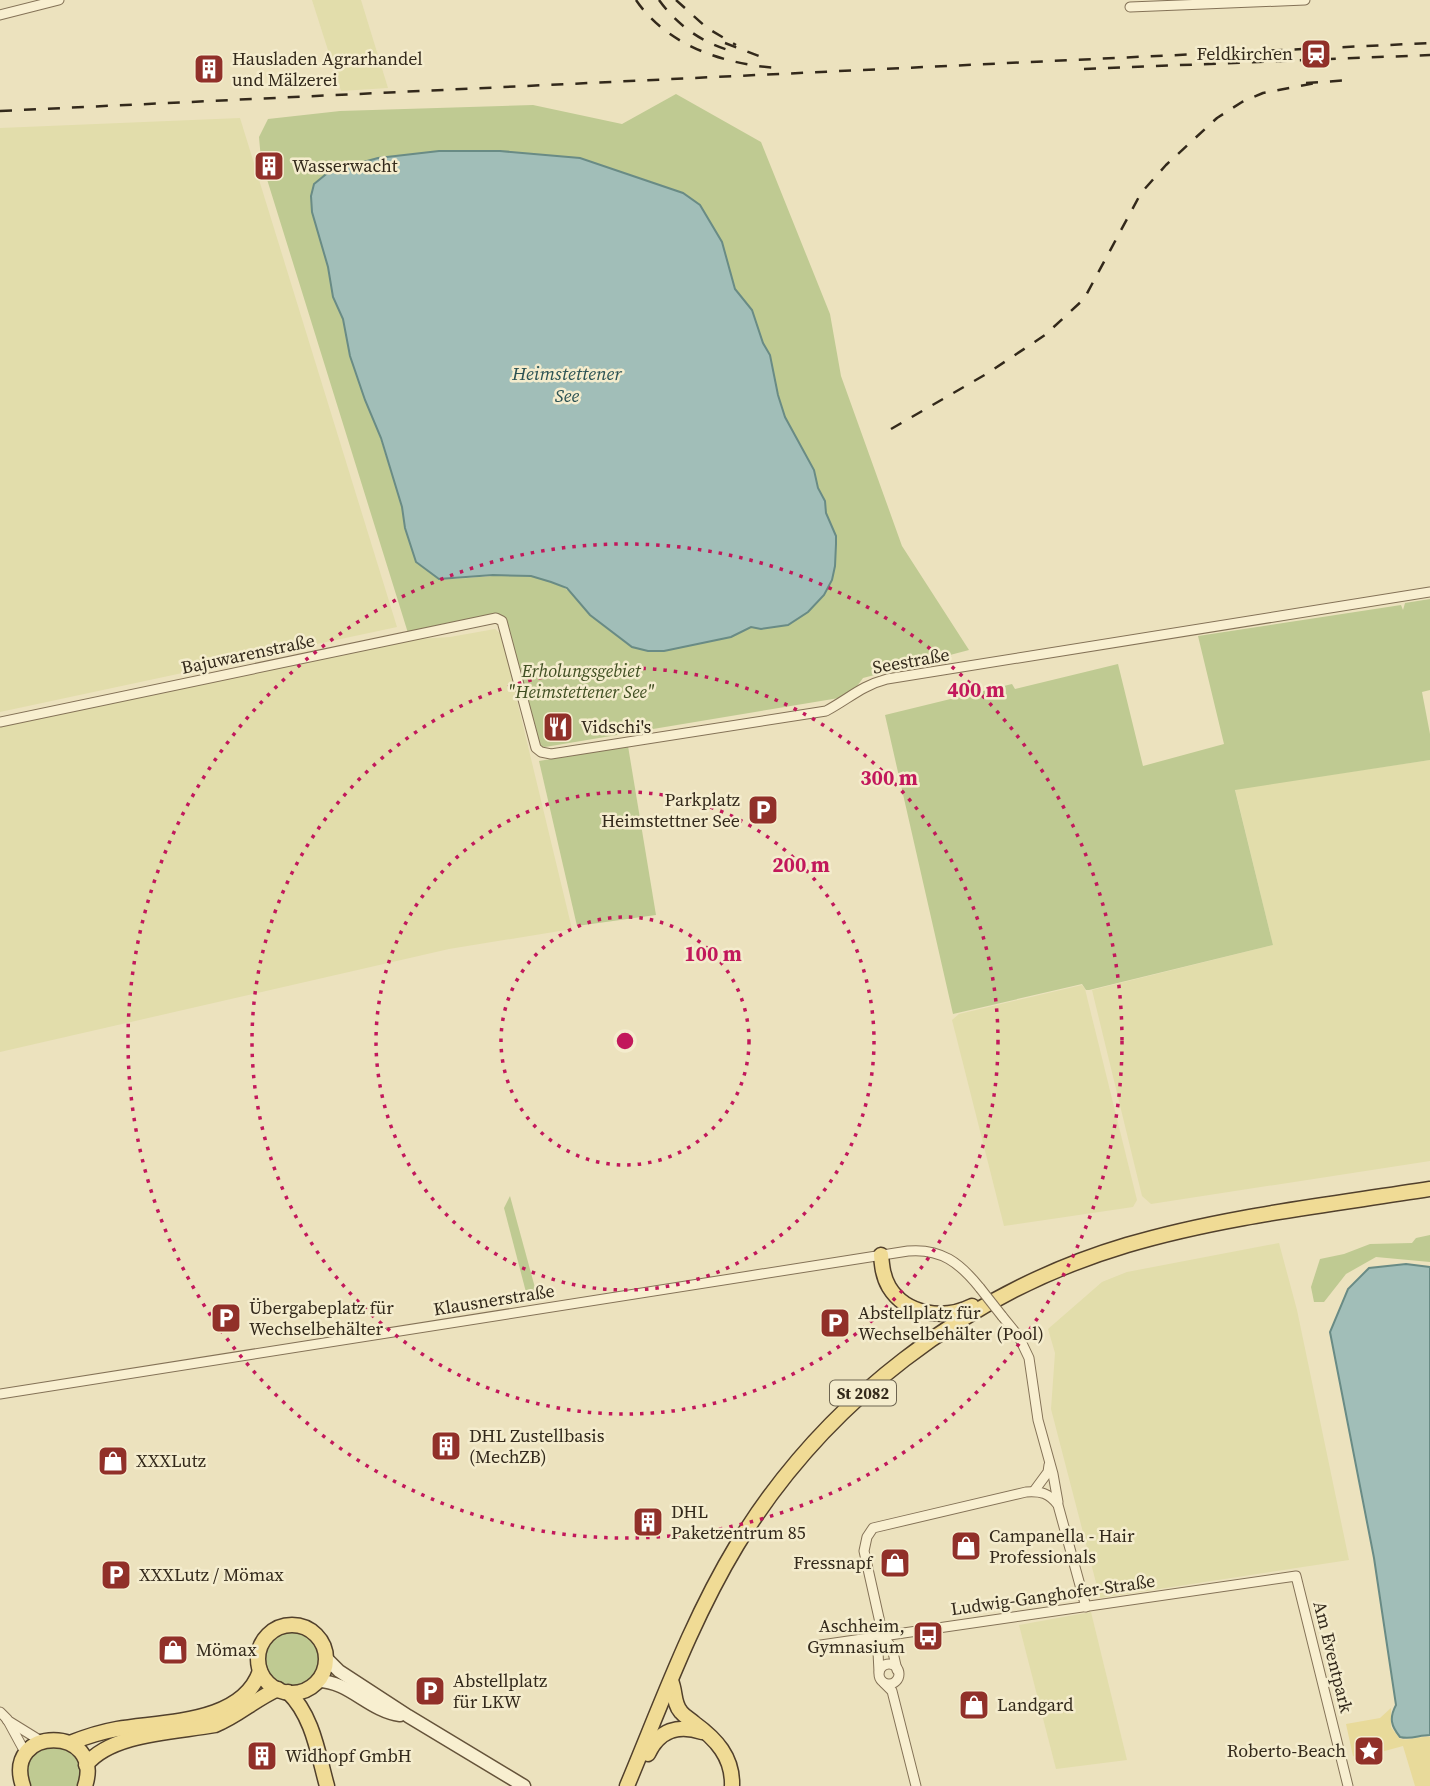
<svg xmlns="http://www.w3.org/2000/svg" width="1430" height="1786" font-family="'Source Serif 4',serif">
  <rect width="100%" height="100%" fill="#ece2be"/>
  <g fill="#e2ddab">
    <polygon points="312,0 361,0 388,88 341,91"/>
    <polygon points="240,118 397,627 0,712 0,128"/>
    <polygon points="495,629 501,634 572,929 449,949 0,1052 0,726 402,640 450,637"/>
    <polygon points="1430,760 1430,1161 1151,1204 1142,1196 1092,990 1273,945 1235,789"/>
    <polygon points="1082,985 1085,989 1137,1200 1133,1207 1004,1226 952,1020 959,1014"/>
    <polygon points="1279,1243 1297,1310 1349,1560 1100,1598 1051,1409 1055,1353 1048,1329 1102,1282 1127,1272"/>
    <polygon points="1091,1612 1127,1760 1056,1769 1019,1625"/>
  </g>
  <g fill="#bfca92" fill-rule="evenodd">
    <path d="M676,94l85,48 69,172 11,62 61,170 67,104 -106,28 -11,15 -7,4 -306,51 -35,-132 -96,17 -147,-473 -2,-23 9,-18 72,-8 193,-6 89,19zM439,151h61l80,7 72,24 48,23 22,37 13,47 17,21 11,33 7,12 8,40 7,22 29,53 4,18 7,13 1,12 10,23 -1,30 -11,29 -16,17 -47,17 -10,-2 -40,14 -47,10 -86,-52c-36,-37 -93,-19 -139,-20l-34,-51 -3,-21 -27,-86 -25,-65 -7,-37 -10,-22 -5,-30 -16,-55 18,-41 48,-13z"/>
    <polygon points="1430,599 1430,690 1422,692 1430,734 1430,760 1235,790 1273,945 1089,990 1086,990 1082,984 953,1014 885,715 1012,684 1015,689 1118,664 1143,766 1224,744 1198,636 1401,605 1403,610 1405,603"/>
    <polygon points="628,746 656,915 577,926 539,761"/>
    <polygon points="510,1196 537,1295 527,1296 504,1208"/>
    <polygon points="1430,1235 1430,1262 1376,1257 1346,1274 1324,1302 1314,1302 1311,1287 1320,1259 1344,1254 1370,1244 1412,1243 1416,1238"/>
    <circle cx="292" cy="1659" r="30"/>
    <polygon points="57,1744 80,1759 81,1786 26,1786 24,1779 32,1753"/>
  </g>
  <path fill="#e8da9a" d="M1391,1708v19l9,12c11,2 19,-3 30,-2v49h-15l-12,-40 -44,12 -6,-2 -7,-32 34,-6z"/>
  <g fill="#a1beb8" stroke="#698b85" stroke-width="2">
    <polygon points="439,151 500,151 580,158 683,193 700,205 722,242 735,289 752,310 763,343 770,355 778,395 785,417 814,470 818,488 825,501 826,513 836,536 836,544 835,566 832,580 824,595 808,612 788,625 761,629 751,627 731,637 664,651 648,651 632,647 590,615 567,588 551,582 531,576 493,575 439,579 416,562 405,528 402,507 381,438 365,400 350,356 343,319 333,297 328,267 312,212 311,196 314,184 330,171 378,158"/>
    <path d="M1406,1264l24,3v468c-11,0 -19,5 -30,2 -9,-11 -11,-19 -4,-32l-22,-147 -44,-226 18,-43 21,-21z"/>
  </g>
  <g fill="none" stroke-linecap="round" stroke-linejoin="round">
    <g stroke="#847257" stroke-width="11">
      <g id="street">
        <polyline points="1130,7 1305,0"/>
        <polyline points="0,15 59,0"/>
        <path d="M0,722l496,-104 6,3 34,127 5,4 10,2 275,-43c24,-13 35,-25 61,-32l543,-87"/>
        <polyline points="1002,1316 1019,1337 1029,1358 1038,1420 1053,1474 1058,1502"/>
        <path d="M0,1394l908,-143c33,-3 52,12 72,37"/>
        <polyline points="1034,1491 1048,1472 1049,1465"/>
        <polyline points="814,1646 1296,1576 1348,1786"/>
        <circle cx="889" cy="1674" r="10"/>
        <path d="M897,1670l-5,-22 -9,-12 -19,-85 3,-14 6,-9 153,-36c15,-1 23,1 32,13l28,102"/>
        <polyline points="879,1672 878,1652 883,1636"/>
        <polyline points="884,1683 892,1691 916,1786"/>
        <polyline points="0,1712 7,1719 26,1754"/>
        <polyline points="7,1720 41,1741"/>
      </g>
    </g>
    <g stroke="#65533a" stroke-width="15">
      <g id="secondary">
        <polyline points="326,1658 339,1671 408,1716 524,1786"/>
        <path d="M318,1681c31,0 51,30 82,34"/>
      </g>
    </g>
    <g stroke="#51402c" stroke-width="17">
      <g id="primary">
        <path d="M881,1255c1,11 2,22 8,32 17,28 55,33 83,19"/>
        <circle cx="292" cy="1659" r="34"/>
        <path d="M671,1681c5,11 2,22 10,31 4,5 9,7 13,11 22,16 39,34 38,63"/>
        <path d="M288,1692c25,24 30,62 39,94"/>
        <path d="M70,1743c15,-6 30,-11 47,-14 46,-8 125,-5 143,-58"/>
        <path d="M648,1754c11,-24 30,-30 54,-22"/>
        <path d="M86,1765c25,-32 91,-33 129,-40 23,-9 40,-26 63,-36"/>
        <path d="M23,1786c-21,-61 82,-61 62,0"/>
        <path d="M627,1786c34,-81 64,-165 110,-241 87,-143 229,-252 390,-300 98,-29 202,-40 303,-56"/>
      </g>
    </g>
    <use href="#street" stroke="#f8efd0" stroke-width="9"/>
    <use href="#secondary" stroke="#f8efd0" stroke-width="12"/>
    <use href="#primary" stroke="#f0db95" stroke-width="14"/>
    <g stroke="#33291b" stroke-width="2.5" stroke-dasharray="12 12" stroke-linecap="butt">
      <path d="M636,0c31,46 90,65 143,68"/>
      <path d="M659,0c18,25 43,43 73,51"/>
      <polyline points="676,0 707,28 736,45"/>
      <polyline points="725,43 764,58"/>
      <polyline points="1084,69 1430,55"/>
      <polyline points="1306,83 1351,80"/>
      <polyline points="0,111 1430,43"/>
      <polyline points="891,429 988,373 1045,335 1084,299 1141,193 1166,165 1217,118 1242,102 1263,93 1316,83"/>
    </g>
    <g stroke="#847257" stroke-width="11" stroke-linecap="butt">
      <polyline id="street-bridge" points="980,1288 1002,1316"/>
    </g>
    <use href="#street-bridge" stroke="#f8efd0" stroke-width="9"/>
  </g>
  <g fill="none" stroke="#c2185b" stroke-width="3.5" stroke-dasharray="3.5 7">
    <circle cx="625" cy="1041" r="124"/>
    <circle cx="625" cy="1041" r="249"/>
    <circle cx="625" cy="1041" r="373"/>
    <circle cx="625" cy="1041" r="497"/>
  </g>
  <defs>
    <g id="station-square" transform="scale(1.575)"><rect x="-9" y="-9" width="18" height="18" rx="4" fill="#913029" stroke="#f4eccd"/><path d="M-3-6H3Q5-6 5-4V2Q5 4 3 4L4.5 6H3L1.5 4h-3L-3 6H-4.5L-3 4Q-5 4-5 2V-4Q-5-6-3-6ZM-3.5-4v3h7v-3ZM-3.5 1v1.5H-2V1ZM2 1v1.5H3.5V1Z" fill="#fff"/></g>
    <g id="building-square" transform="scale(1.575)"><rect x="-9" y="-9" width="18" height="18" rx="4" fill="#913029" stroke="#f4eccd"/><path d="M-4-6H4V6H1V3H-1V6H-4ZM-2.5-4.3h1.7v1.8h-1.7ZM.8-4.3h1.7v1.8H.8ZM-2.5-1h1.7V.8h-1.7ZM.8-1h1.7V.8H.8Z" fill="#fff"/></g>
    <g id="restaurant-square" transform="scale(1.575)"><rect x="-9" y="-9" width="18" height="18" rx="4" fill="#913029" stroke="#f4eccd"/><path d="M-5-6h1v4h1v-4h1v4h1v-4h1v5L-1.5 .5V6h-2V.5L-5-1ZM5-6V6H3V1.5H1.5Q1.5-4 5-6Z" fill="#fff"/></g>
    <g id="parking-square" transform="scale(1.575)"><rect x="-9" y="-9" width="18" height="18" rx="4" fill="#913029" stroke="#f4eccd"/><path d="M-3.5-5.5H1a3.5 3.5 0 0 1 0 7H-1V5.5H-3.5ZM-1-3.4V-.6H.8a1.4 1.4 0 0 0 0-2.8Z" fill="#fff"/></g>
    <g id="shop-square" transform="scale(1.575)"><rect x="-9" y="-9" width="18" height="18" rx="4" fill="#913029" stroke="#f4eccd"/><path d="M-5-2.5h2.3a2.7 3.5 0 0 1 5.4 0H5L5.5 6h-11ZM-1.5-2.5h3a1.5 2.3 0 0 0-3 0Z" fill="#fff"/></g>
    <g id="bus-square" transform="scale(1.575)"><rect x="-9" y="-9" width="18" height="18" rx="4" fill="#913029" stroke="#f4eccd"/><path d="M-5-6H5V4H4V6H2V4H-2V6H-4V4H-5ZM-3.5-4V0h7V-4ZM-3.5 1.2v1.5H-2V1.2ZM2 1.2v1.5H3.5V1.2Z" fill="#fff"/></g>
    <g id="sight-square" transform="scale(1.575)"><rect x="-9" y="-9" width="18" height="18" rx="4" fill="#913029" stroke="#f4eccd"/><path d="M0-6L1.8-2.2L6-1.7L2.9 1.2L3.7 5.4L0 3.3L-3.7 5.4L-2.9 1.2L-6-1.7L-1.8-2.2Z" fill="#fff"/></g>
  </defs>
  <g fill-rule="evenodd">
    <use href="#station-square" x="1316" y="54"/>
    <use href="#building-square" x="209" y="69"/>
    <use href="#building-square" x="269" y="166"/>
    <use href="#restaurant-square" x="558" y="727"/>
    <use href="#parking-square" x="763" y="810"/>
    <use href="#parking-square" x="226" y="1318"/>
    <use href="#parking-square" x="835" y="1323"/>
    <use href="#building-square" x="446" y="1446"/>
    <use href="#shop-square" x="113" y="1461"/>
    <use href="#building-square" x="648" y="1522"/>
    <use href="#shop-square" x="966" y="1546"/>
    <use href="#shop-square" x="895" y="1563"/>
    <use href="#parking-square" x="116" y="1575"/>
    <use href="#bus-square" x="928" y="1636"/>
    <use href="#shop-square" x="173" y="1650"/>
    <use href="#parking-square" x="430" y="1691"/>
    <use href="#shop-square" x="974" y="1705"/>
    <use href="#sight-square" x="1369" y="1751"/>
    <use href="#building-square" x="262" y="1756"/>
  </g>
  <g text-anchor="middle" stroke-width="5" stroke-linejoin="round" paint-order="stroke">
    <rect fill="#f4eccd" stroke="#6d6450" stroke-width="2" x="830" y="1380.5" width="66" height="25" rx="5"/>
    <g font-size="16" font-weight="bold" fill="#33291b">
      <text x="863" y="1399">St 2082</text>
    </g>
    <g font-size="18" fill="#33291b" stroke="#f4eccd" text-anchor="start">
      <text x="1293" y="60" text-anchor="end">Feldkirchen</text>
      <text x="232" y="65">Hausladen Agrarhandel<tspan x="232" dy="21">und Mälzerei</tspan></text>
      <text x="292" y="172">Wasserwacht</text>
      <text x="581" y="733">Vidschi's</text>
      <text x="740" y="806" text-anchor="end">Parkplatz<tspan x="740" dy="21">Heimstettner See</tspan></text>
      <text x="249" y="1314">Übergabeplatz für<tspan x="249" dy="21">Wechselbehälter</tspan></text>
      <text x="858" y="1319">Abstellplatz für<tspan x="858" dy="21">Wechselbehälter (Pool)</tspan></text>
      <text x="469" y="1442">DHL Zustellbasis<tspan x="469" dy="21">(MechZB)</tspan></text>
      <text x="136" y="1467">XXXLutz</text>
      <text x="671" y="1518">DHL<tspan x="671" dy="21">Paketzentrum 85</tspan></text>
      <text x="989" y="1542">Campanella - Hair<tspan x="989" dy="21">Professionals</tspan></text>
      <text x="872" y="1569" text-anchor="end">Fressnapf</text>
      <text x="139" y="1581">XXXLutz / Mömax</text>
      <text x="905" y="1632" text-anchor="end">Aschheim,<tspan x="905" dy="21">Gymnasium</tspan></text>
      <text x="196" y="1656">Mömax</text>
      <text x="453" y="1687">Abstellplatz<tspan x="453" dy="21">für LKW</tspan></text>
      <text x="997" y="1711">Landgard</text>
      <text x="1346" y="1757" text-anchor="end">Roberto-Beach</text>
      <text x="285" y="1762">Widhopf GmbH</text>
    </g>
    <g font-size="18" fill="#33291b" stroke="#f4eccd">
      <text transform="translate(248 654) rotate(-12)" y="6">Bajuwarenstraße</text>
      <text transform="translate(911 661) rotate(-10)" y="6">Seestraße</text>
      <text transform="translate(494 1300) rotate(-9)" y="6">Klausnerstraße</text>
      <text transform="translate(1053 1595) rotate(-8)" y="6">Ludwig-Ganghofer-Straße</text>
      <text transform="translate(1333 1657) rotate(76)" y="6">Am Eventpark</text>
    </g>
    <g font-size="18" font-style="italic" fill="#404f22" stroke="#f4eccd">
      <text x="581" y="677">Erholungsgebiet<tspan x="581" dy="21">"Heimstettener See"</tspan></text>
    </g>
    <g font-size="19" font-style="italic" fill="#2b5253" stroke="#f4eccd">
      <text x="567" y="380">Heimstettener<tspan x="567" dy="22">See</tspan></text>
    </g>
  </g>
  <circle cx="625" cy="1041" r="10" fill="#c2185b" stroke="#f4eccd" stroke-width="3.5"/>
  <g font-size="21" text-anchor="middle" font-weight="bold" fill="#c2185b" stroke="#f4eccd" stroke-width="5" stroke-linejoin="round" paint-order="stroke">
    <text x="976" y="697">400 m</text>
    <text x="889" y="785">300 m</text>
    <text x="801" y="872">200 m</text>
    <text x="713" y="961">100 m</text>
  </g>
</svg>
